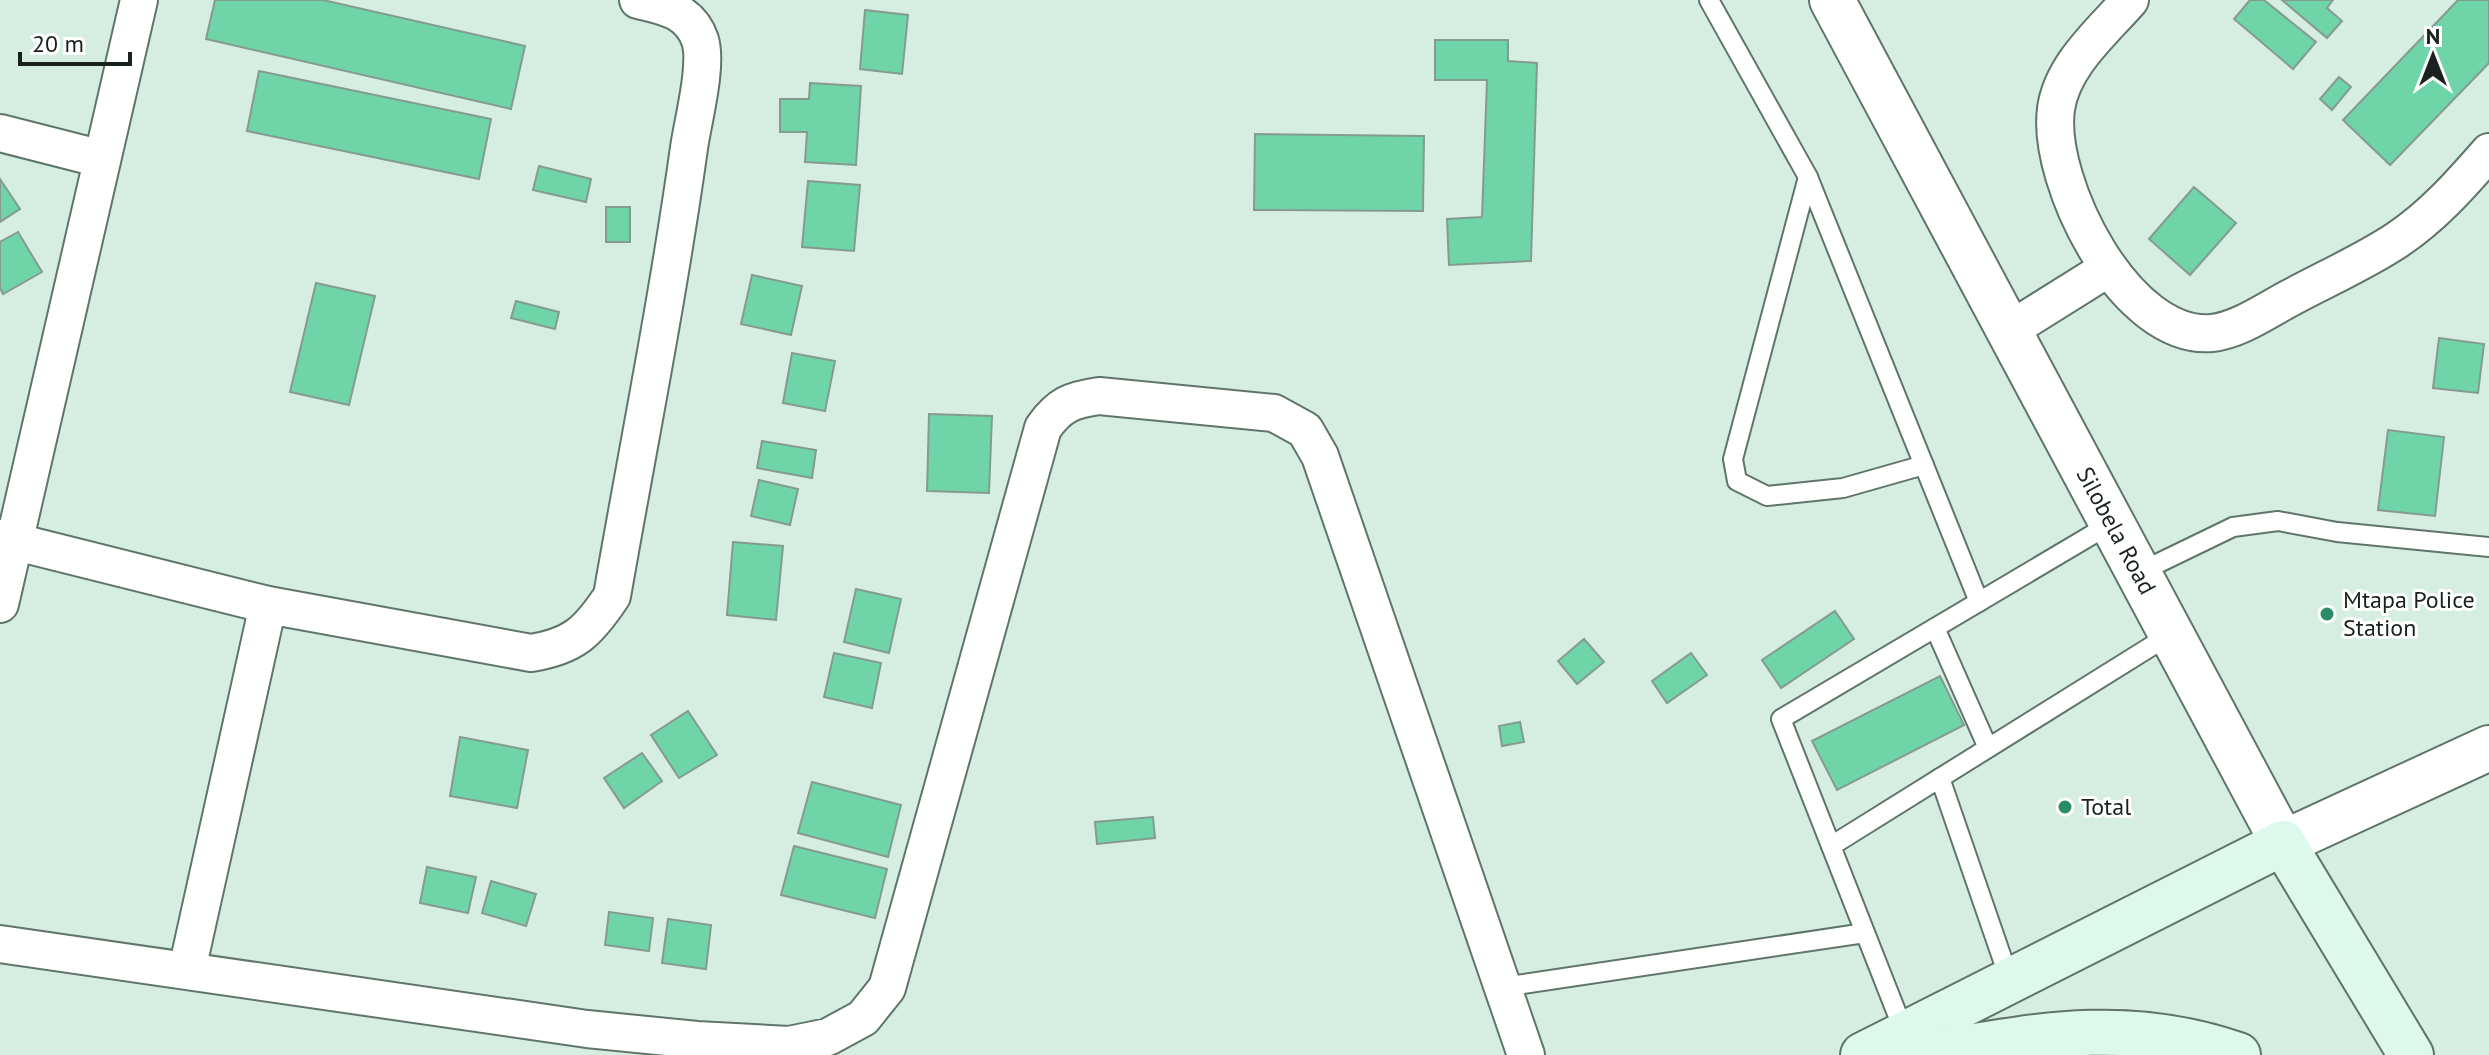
<svg xmlns="http://www.w3.org/2000/svg" width="2489" height="1055" font-family="'PT Sans',sans-serif">
  <rect width="100%" height="100%" fill="#d6eee2"/>
  <g fill="#6fd4a7" stroke="#859b90" stroke-width="2">
    <polygon points="215,0 323,0 525,46 511,109 206,39"/>
    <polygon points="2250,0 2264,0 2316,42 2293,69 2234,19"/>
    <polygon points="2282,0 2333,0 2327,8 2342,21 2327,38"/>
    <polygon points="2458,0 2489,0 2489,63 2390,165 2343,120"/>
    <polygon points="865,10 908,15 902,74 860,69"/>
    <polygon points="1435,40 1508,40 1508,61 1537,63 1531,261 1449,265 1447,219 1482,217 1487,80 1435,80"/>
    <polygon points="259,71 491,119 479,179 247,131"/>
    <polygon points="2339,77 2351,87 2332,110 2320,99"/>
    <polygon points="810,83 861,86 856,165 805,162 807,132 780,132 780,99 809,99"/>
    <polygon points="1255,134 1424,136 1423,211 1254,210"/>
    <polygon points="539,166 591,179 586,202 533,190"/>
    <polygon points="0,179 20,209 0,222"/>
    <polygon points="808,181 860,185 854,251 802,247"/>
    <polygon points="2194,187 2236,223 2190,275 2149,239"/>
    <rect x="606" y="207" width="24" height="35"/>
    <polygon points="18,232 42,272 3,294 0,288 0,242"/>
    <polygon points="752,275 802,286 791,335 741,324"/>
    <polygon points="316,283 375,296 349,405 290,392"/>
    <polygon points="516,301 559,312 555,329 511,318"/>
    <polygon points="2439,338 2484,344 2478,393 2433,388"/>
    <polygon points="792,353 835,361 825,411 783,403"/>
    <polygon points="929,414 992,416 989,493 927,491"/>
    <polygon points="2388,430 2444,437 2435,516 2378,510"/>
    <polygon points="762,441 816,450 812,478 757,468"/>
    <polygon points="759,480 798,489 790,525 751,516"/>
    <polygon points="733,542 783,546 776,620 727,615"/>
    <polygon points="856,589 901,599 889,653 844,642"/>
    <polygon points="1835,611 1854,639 1781,688 1762,660"/>
    <polygon points="1584,639 1604,662 1577,684 1558,661"/>
    <polygon points="834,653 881,663 872,708 824,697"/>
    <polygon points="1691,653 1707,675 1667,703 1652,681"/>
    <polygon points="1940,676 1964,725 1837,790 1812,741"/>
    <polygon points="688,711 717,755 679,778 651,735"/>
    <polygon points="1520,722 1524,742 1502,746 1499,726"/>
    <polygon points="460,737 528,750 517,808 450,796"/>
    <polygon points="642,753 662,781 624,808 604,778"/>
    <polygon points="812,782 901,805 888,857 798,833"/>
    <polygon points="1153,817 1155,838 1097,844 1095,822"/>
    <polygon points="794,846 887,869 875,918 781,895"/>
    <polygon points="427,867 476,877 468,913 420,903"/>
    <polygon points="491,881 536,894 526,926 482,913"/>
    <polygon points="609,912 653,918 649,951 605,945"/>
    <polygon points="668,919 711,925 706,969 662,963"/>
  </g>
  <g fill="none" stroke-linecap="round" stroke-linejoin="round">
    <g stroke="#60756a" stroke-width="22">
      <g id="service">
        <polyline points="1709,0 1808,177 1979,602"/>
        <polyline points="1808,177 1733,459 1737,481 1767,496 1843,488 1924,465"/>
        <polyline points="2138,573 2233,527 2278,521 2337,532 2489,547"/>
        <polyline points="1935,628 1988,748"/>
        <polyline points="1940,778 2010,981"/>
        <polyline points="1831,846 2171,634"/>
        <polyline points="1503,987 1865,933"/>
        <polyline points="1905,1034 1781,719 2112,523"/>
      </g>
    </g>
    <g stroke="#60756a" stroke-width="40">
      <g id="minor">
        <path d="M2130,0c-27,31 -68,65 -74,109 -10,73 70,232 156,224 27,-3 55,-23 78,-35 35,-19 74,-36 107,-58 36,-24 64,-56 92,-88"/>
        <polyline points="0,133 102,159"/>
        <polyline points="2008,331 2107,269"/>
        <path d="M0,538l268,67 263,48c43,-7 57,-21 81,-57 26,-149 56,-298 77,-448 4,-28 19,-83 11,-108 -10,-29 -35,-34 -62,-40"/>
        <polyline points="0,604 139,0"/>
        <path d="M0,944l587,85 110,11 92,5 39,-8 35,-19 24,-30 156,-560c16,-23 28,-28 56,-32l175,17 31,17 15,26 206,599"/>
        <polyline points="187,970 268,605"/>
      </g>
    </g>
    <g stroke="#60756a" stroke-width="48">
      <g id="tertiary">
        <path id="s1" d="M1832,0l451,843 206,-95"/>
      </g>
    </g>
    <g stroke="#60756a" stroke-width="48">
      <g id="secondary">
        <polyline points="1863,1055 2283,843 2411,1055"/>
        <path d="M1921,1055c113,-19 205,-39 317,0"/>
      </g>
    </g>
    <use href="#service" stroke="#fff" stroke-width="18"/>
    <use href="#minor" stroke="#fff" stroke-width="36"/>
    <use href="#tertiary" stroke="#fff" stroke-width="44"/>
    <use href="#secondary" stroke="#ddf8ec" stroke-width="44"/>
  </g>
  <g fill="#2a8c65" stroke="#fff" stroke-width="3">
    <circle cx="2327" cy="614" r="8"/>
    <circle cx="2065" cy="807" r="8"/>
  </g>
  <g text-anchor="middle" stroke-width="6" stroke-linejoin="round" paint-order="stroke">
    <g font-size="24" fill="#19221d" stroke="#fff">
      <text dy="8" stroke="none"><textPath href="#s1" startOffset="602">Silobela Road</textPath></text>
    </g>
    <g font-size="24" fill="#19221d" stroke="#fff" text-anchor="start">
      <text x="2343" y="608">Mtapa Police<tspan x="2343" dy="28">Station</tspan></text>
      <text x="2081" y="815">Total</text>
    </g>
  </g>
  <g transform="translate(2433 56)" stroke="#ffffff" stroke-width="6" paint-order="stroke">
  <path d="M0-6L14 30L0 20L-14 30Z" fill="#19221d"/>
  <text y="-12" font-size="22" font-weight="bold" text-anchor="middle" fill="#19221d">N</text>
  </g>
  <path d="M20 52v12h110v-12" fill="none" stroke="#19221d" stroke-width="4"/>
  <text x="32" y="52" font-size="24" fill="#19221d" stroke="#ffffff" stroke-width="6" paint-order="stroke">20 m</text>
</svg>
